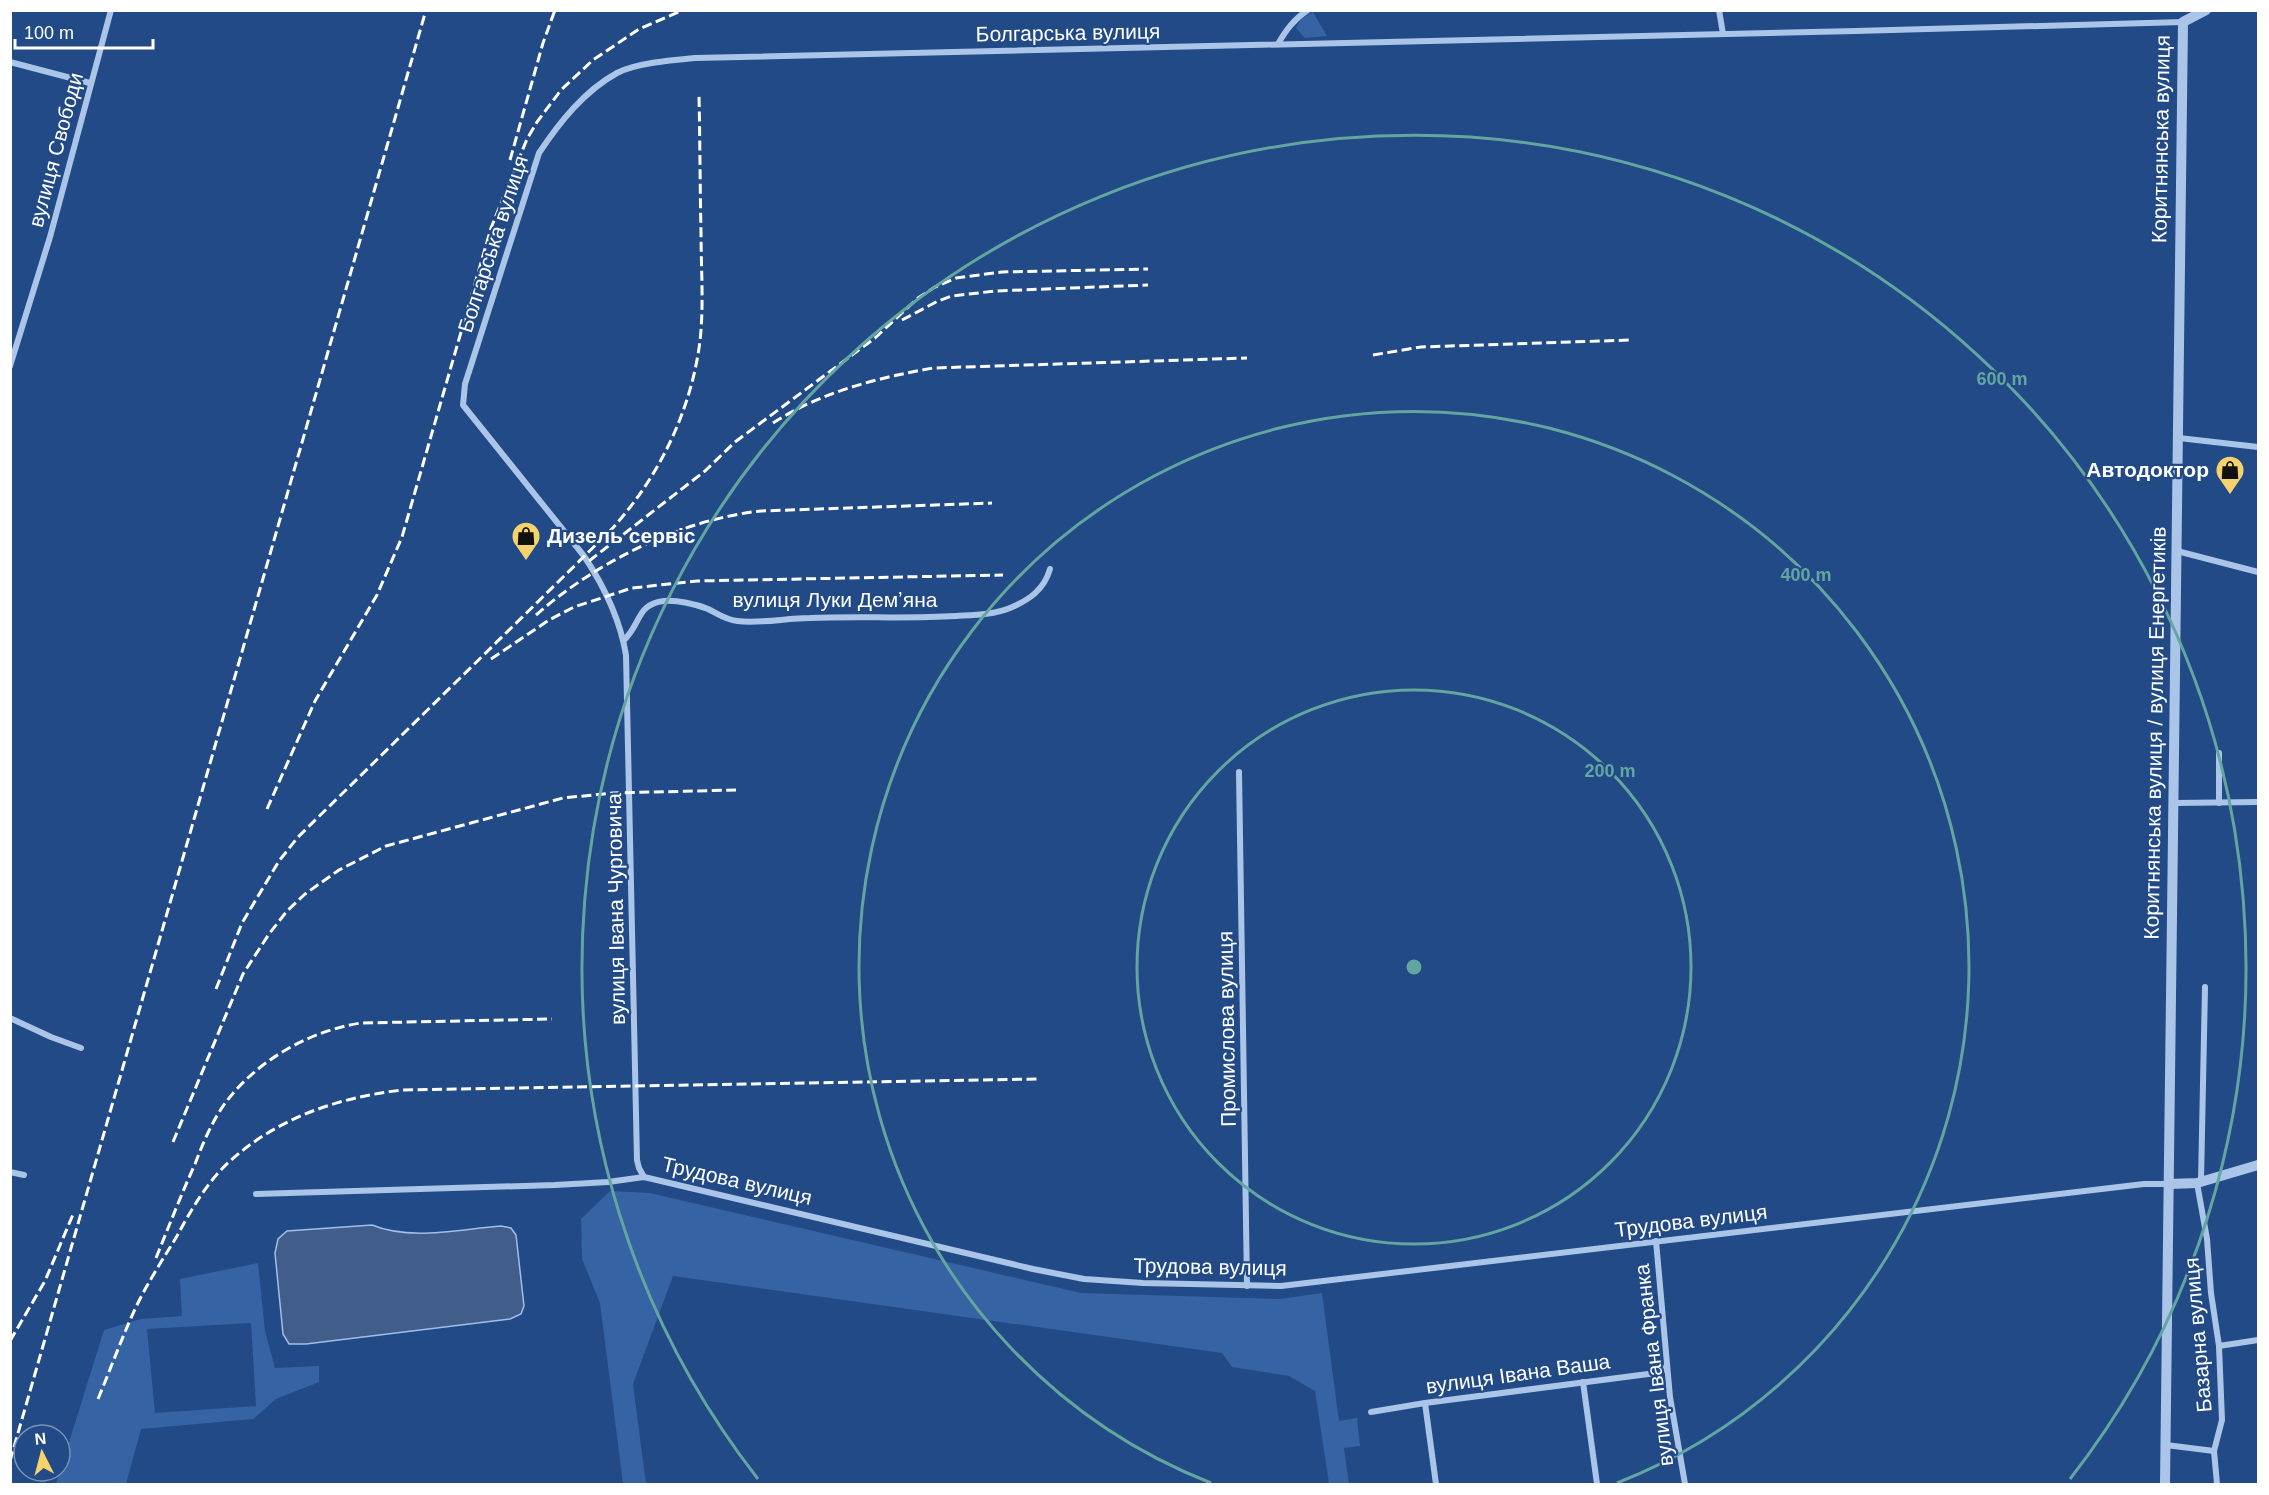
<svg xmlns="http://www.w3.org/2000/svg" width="2269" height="1495" font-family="Arial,sans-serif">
  <rect width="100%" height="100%" fill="#214a86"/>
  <g fill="#3563a3" fill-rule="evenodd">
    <polygon points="1313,12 1327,36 1305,38 1296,28 1301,19"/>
    <polygon points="610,1191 650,1193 1081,1293 1280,1299 1322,1293 1339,1421 1357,1418 1360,1446 1344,1448 1349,1484 1329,1484 1315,1391 1289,1376 1232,1367 1222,1353 673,1276 633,1384 646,1484 623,1484 600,1303 582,1259 581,1219"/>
    <path d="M258,1263l7,68 10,37 44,-2v16l-43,17 -23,20 -112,10 -15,55h-70l48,-154 37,-11 41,-3 -2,-37zM251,1323l5,83 -101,7 -8,-84z"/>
  </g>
  <path fill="#405e89" stroke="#9fbfea" stroke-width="1.5" d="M372,1225c39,16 87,4 129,1l10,2 5,7 8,71 -3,8 -11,5 -204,25h-17l-6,-10 -8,-81 3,-14 9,-8z"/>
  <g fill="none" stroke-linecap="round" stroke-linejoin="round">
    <g stroke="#abc5e9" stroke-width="6">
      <polyline points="1719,10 1723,34"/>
      <path d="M1278,44c8,-14 16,-25 30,-34"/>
      <polyline points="10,62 90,83"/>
      <polyline points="10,366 50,237 111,10"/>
      <polyline points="2179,438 2258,447"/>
      <polyline points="2177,551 2258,572"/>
      <path d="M624,640c17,-15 12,-36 40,-39 13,-1 32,3 44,8 10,5 18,11 29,12 24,3 49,-3 73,-3 49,-2 97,1 146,-2 17,-1 37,-1 54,-8 19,-8 34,-18 40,-39"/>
      <polyline points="2219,753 2219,803"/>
      <polyline points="1239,772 1247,1286"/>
      <polyline points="2174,803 2258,802"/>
      <polyline points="10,1018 51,1037 81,1048"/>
      <polyline points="10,1172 24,1175"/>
      <path d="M644,1177l-5,-9 -2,-8 -11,-505c-6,-36 -22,-69 -42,-99l-121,-151 2,-21 74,-231c20,-30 45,-62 78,-80 19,-10 56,-13 78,-15l1161,-27 327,-9"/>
      <polyline points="2201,1181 2205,987"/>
      <polyline points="2197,1183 2207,1239 2211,1293 2219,1346 2222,1420 2214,1451 2217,1484"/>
      <polyline points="256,1194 555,1185 608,1182 644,1177 1033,1269 1084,1279 1143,1283 1281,1286 2144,1184 2169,1184"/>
      <polyline points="1656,1241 1670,1397 1685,1484"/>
      <polyline points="2219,1346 2258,1340"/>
      <polyline points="1583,1382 1597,1484"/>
      <polyline points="1425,1403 1436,1484"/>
      <polyline points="1371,1412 1425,1403 1656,1373 1663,1370 1667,1365"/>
      <polyline points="2166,1445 2214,1451"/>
    </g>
    <g stroke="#abc5e9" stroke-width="10">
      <polyline points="2169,1184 2197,1183 2258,1165"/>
      <polyline points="2165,1484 2183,22 2206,10"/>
    </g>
    <g stroke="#fff" stroke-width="3" stroke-dasharray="10 4.5" stroke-linecap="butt">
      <polyline points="510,160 543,43 555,10"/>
      <polyline points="902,320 938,301 952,296 995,291 1148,285"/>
      <polyline points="1373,355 1421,347 1631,340"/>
      <path d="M773,423c48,-31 104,-45 160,-55l314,-10"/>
      <polyline points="589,561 705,471 735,442 875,338 918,298 935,287 956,278 1002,272 1148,269"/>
      <path d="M536,615c59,-52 146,-96 225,-104l231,-8"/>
      <polyline points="491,659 549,620 574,607 632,588 697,581 1003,575"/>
      <polyline points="267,809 315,701 377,595 402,537 491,228 527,139 537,122 561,90 593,60 639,29 683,10"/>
      <path d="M216,989l26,-66 37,-62 19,-24 312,-306c48,-52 81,-119 90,-190 4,-36 1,-73 1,-109 -1,-46 -1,-91 -2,-137"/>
      <polyline points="173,1142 243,974 269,934 287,911 305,894 339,870 386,846 563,798 613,793 736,790"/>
      <path d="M156,1258c13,-32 25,-63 39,-94 8,-21 17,-43 31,-62 32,-42 83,-71 135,-79l191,-4"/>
      <polyline points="10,1341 45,1281 74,1212"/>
      <path d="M98,1399c13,-31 24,-62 38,-92 12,-25 27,-48 41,-71 14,-26 30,-54 52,-74 48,-44 110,-65 174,-72l634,-11"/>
      <polyline points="10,1461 426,10"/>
    </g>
  </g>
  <g fill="none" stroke="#63a6a1" stroke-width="3">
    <circle cx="1414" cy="967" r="277"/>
    <path d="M1211 1483A555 555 0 1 1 1617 1483"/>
    <path d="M758 1479A832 832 0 1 1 2070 1479"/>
  </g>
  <defs>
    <g id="shop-pin" transform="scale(1.5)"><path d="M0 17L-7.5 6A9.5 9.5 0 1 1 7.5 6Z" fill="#f6d26c" stroke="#214a86"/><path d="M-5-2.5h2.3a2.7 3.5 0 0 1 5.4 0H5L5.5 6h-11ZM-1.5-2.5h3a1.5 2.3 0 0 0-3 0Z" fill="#111"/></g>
  </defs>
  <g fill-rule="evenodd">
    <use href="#shop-pin" x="2230" y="470"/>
    <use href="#shop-pin" x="526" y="536"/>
  </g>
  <g text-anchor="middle" stroke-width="4.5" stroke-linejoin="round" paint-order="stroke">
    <g font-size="21" fill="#fff" stroke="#214a86">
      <text transform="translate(1068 33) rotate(-1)" y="7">Болгарська вулиця</text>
      <text transform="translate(2161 139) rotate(-89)" y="7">Коритнянська вулиця</text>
      <text transform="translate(56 150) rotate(-75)" y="7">вулиця Свободи</text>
      <text transform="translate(493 244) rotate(-72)" y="7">Болгарська вулиця</text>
      <text x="835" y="607">вулиця Луки Демʼяна</text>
      <text transform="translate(2155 733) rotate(-89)" y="7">Коритнянська вулиця / вулиця Енергетиків</text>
      <text transform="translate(616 909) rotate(-91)" y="7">вулиця Івана Чурговича</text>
      <text transform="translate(1227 1029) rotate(-91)" y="7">Промислова вулиця</text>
      <text transform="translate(737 1181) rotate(13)" y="7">Трудова вулиця</text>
      <text transform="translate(1691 1221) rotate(-7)" y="7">Трудова вулиця</text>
      <text transform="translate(1210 1267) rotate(1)" y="7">Трудова вулиця</text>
      <text transform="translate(2198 1335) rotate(-95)" y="7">Базарна вулиця</text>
      <text transform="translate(1654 1365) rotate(-97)" y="7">вулиця Івана Франка</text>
      <text transform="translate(1518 1374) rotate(-8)" y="7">вулиця Івана Ваша</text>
    </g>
    <g font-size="21" font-weight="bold" fill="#fff" stroke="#214a86" text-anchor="end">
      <text x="2209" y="477">Автодоктор</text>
      <text x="547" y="543" text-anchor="start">Дизель сервіс</text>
    </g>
  </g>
  <circle cx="1414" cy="967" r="9" fill="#63a6a1" stroke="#214a86" stroke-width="3"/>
  <g font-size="18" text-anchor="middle" font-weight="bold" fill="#63a6a1" stroke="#214a86" stroke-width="4.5" stroke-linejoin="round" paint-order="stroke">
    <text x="2002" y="385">600 m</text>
    <text x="1806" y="581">400 m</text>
    <text x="1610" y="777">200 m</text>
  </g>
  <rect width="2269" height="1495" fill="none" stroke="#ffffff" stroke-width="24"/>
  <g transform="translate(42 1453) rotate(354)"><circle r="28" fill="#214a86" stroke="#7a92b6" stroke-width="1.5"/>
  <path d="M0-4.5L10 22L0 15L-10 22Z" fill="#f6d26c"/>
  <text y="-9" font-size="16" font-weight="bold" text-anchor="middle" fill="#ffffff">N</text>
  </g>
  <path d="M15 39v9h138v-9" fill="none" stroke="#ffffff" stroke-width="3"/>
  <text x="24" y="39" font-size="18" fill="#ffffff" stroke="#214a86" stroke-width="4.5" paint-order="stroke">100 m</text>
</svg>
